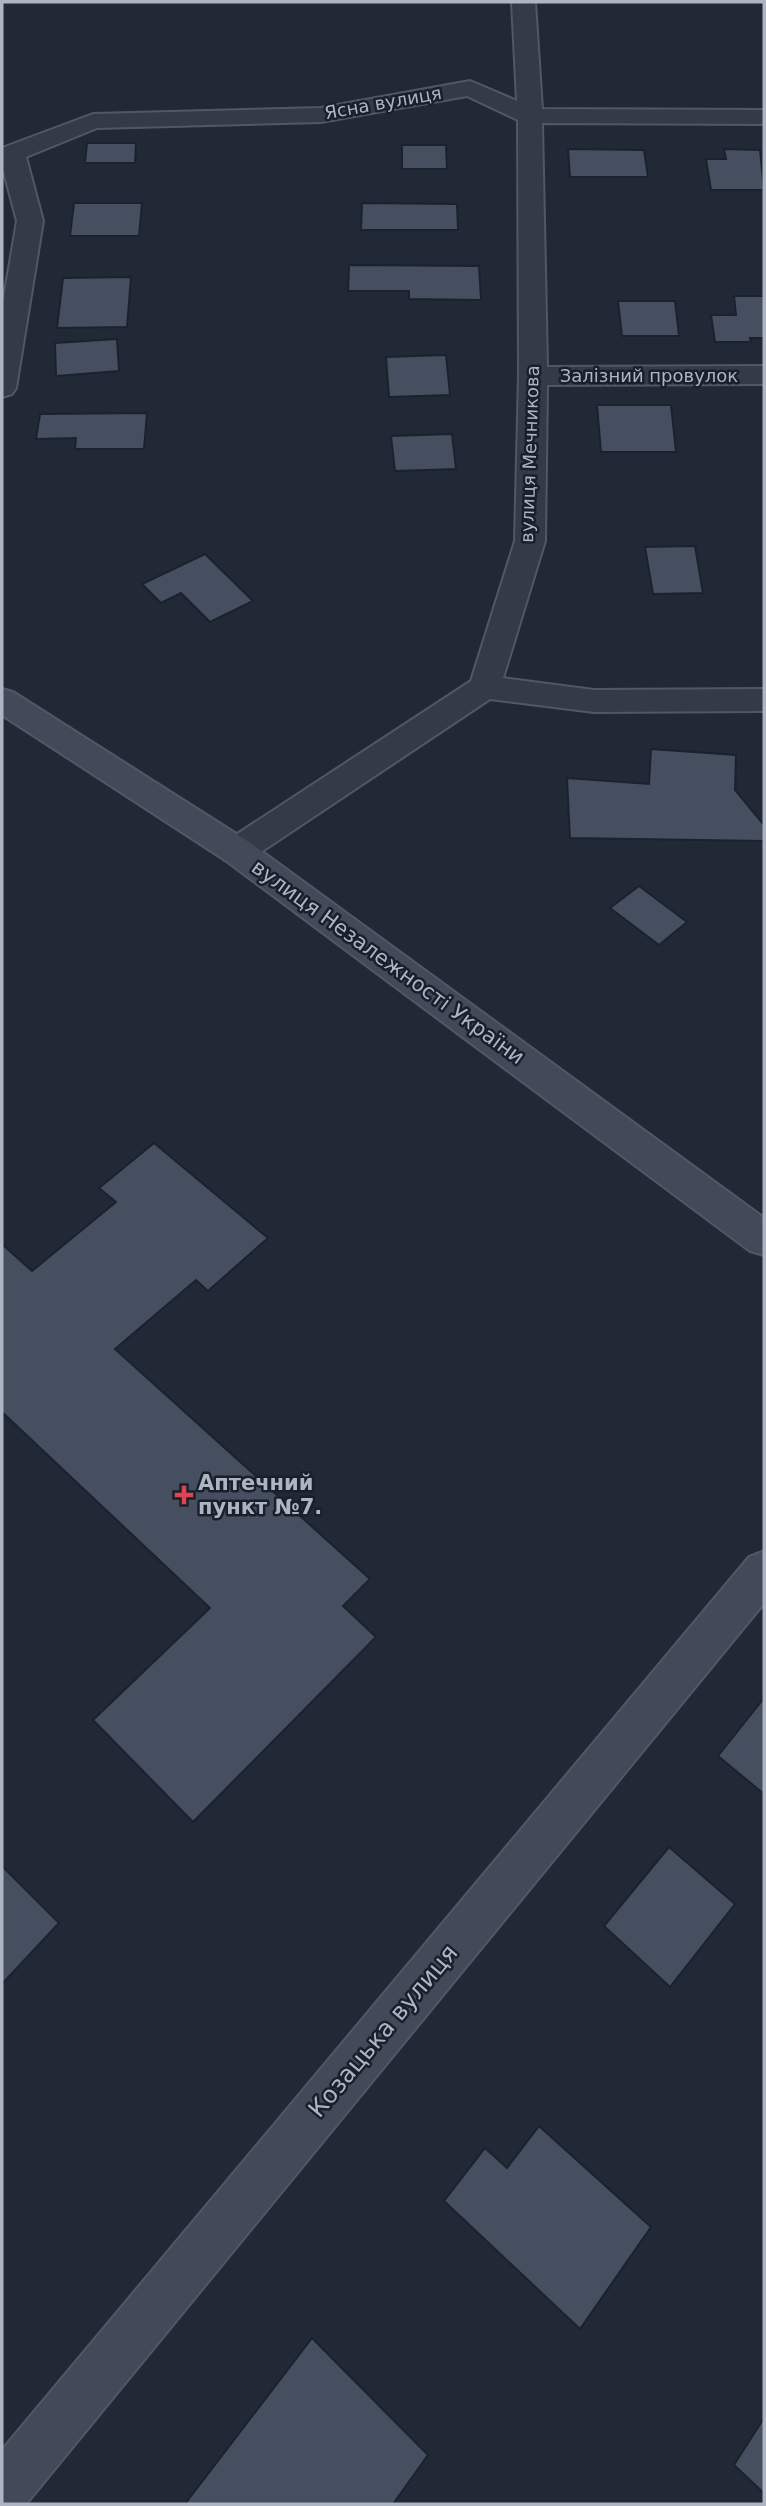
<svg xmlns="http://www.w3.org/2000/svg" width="766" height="2506" font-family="'DejaVu Sans',sans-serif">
  <rect width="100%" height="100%" fill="#202935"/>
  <g fill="#464f5f" stroke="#1b222d" stroke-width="2">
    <polygon points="87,143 136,143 135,163 85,163"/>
    <polygon points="402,145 446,145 447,169 402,169"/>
    <polygon points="568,149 644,150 648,177 570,177"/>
    <polygon points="724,149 760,150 764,190 711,190 706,159 726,159"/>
    <polygon points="74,203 142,203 139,236 70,236"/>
    <polygon points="362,203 457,204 458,230 361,230"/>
    <polygon points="349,265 479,266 481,300 409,299 409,291 348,291"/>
    <polygon points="131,277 127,327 57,328 63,278"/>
    <polygon points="734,296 764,296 764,338 750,338 751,342 715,342 711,315 736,315"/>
    <polygon points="618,301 675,301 679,336 622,336"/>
    <polygon points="117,339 119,371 56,376 55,343"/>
    <polygon points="446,355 450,395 389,397 386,357"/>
    <polygon points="597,405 671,405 676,452 601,452"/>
    <polygon points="147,413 144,449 75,449 76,438 36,439 40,414"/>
    <polygon points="452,434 456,469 395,471 391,436"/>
    <polygon points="695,546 703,593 653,594 645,547"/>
    <polygon points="205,554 253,601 210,622 181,593 161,603 142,584"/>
    <polygon points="651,749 736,755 735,790 764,825 764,841 570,838 567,778 649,784"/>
    <polygon points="639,886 687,922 659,945 610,908"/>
    <polygon points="154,1143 268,1238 208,1291 196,1280 115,1349 370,1579 343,1606 376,1637 193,1822 93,1720 210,1608 2,1412 2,1244 32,1271 116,1202 99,1188"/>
    <polygon points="764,1698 764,1794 718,1756"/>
    <polygon points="669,1847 735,1904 670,1987 604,1926"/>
    <polygon points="2,1866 59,1923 2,1984"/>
    <polygon points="539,2126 651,2227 580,2329 444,2201 485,2148 507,2168"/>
    <polygon points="312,2338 428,2455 393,2504 185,2504"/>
    <polygon points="764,2418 764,2493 734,2465"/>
  </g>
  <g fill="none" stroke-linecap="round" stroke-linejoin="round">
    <g stroke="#515864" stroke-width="4">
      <polygon id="street" points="512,2 535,2 542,109 764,110 764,124 542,123 547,367 764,366 764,384 547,385 545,541 503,678 594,690 764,689 764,711 594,712 490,699 249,860 237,864 225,860 220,851 225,842 471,681 515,541 519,376 518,120 467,96 321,122 97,128 26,157 43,221 16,388 12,394 2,397 2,309 17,221 2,165 2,148 93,114 321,108 470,81 517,101"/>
    </g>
    <g stroke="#515864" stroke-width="4">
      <g id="secondary">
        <polygon points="2,689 13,692 249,842 764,1218 764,1255 750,1251 225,860 2,715"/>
        <polygon points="764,1551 764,1603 26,2504 2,2504 2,2450 749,1557"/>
      </g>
    </g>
    <use href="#street" fill="#333b46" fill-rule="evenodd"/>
    <use href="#secondary" fill="#424a59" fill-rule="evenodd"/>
  </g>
  <path fill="#e0444e" stroke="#19202b" stroke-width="2.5" d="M180.5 1484.5h7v7h7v7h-7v7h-7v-7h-7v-7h7z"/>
  <g text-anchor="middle" stroke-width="5" stroke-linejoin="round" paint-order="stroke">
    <g font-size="18" fill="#adb5c3" stroke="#19202b">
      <text transform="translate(383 103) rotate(-10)" y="6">Ясна вулиця</text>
      <text x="649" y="382">Залізний провулок</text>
      <text transform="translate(530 454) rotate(-88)" y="6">вулиця Мечникова</text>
    </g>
    <g font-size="21" fill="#adb5c3" stroke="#19202b">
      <text transform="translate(388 962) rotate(36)" y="7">вулиця Незалежності України</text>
    </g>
    <g font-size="21" font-weight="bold" fill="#adb5c3" stroke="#19202b" text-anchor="start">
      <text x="198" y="1490">Аптечний<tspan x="198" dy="24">пункт №7.</tspan></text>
    </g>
    <g font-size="24" fill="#adb5c3" stroke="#19202b">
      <text transform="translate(383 2031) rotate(-50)" y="8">Козацька вулиця</text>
    </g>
  </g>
  <rect width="766" height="2506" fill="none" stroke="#adb5c3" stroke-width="7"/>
</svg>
